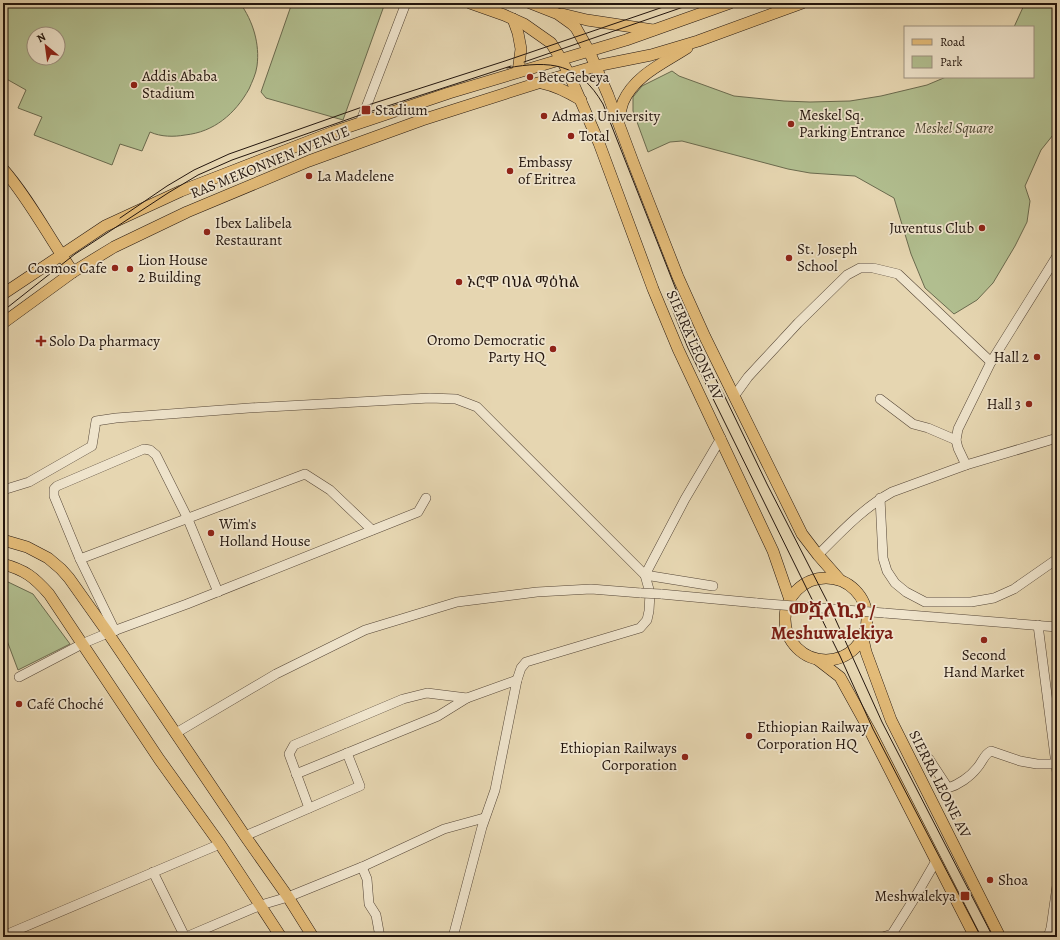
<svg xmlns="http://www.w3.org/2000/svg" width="1060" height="940" font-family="Alegreya,'Noto Serif Ethiopic',serif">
  <rect width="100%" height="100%" fill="#e6d6b1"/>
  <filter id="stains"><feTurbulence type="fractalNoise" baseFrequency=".005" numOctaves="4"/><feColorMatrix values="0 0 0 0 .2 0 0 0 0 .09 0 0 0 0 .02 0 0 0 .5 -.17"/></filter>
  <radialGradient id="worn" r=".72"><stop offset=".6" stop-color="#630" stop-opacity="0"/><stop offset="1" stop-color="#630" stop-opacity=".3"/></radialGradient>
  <g fill="#b1be8f" stroke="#6a6a4e" fill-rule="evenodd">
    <path d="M3,3h237c13,18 20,41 17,63 -1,8 -5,16 -8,23 -14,25 -35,43 -64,46 -11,2 -24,2 -35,-3l-8,19 -22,-7 -8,21 -78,-30 8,-18 -24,-9 8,-18 -23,-13zM34,34h24v24h-24z"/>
    <polygon points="292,3 385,3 343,120 266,98 261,92"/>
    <polygon points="1025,3 1057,3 1057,130 1041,150 1025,186 1030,201 1027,222 1015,246 993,283 977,300 954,314 925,288 911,254 894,198 855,176 810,173 788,169 682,141 670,142 648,152 633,111 633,97 642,86 672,71 679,76 734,96 784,101 810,102 850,101 881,96 927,85 946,77 1033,77 1033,27 1014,27"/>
    <polygon points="3,580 6,581 33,594 70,644 18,670 3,630"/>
  </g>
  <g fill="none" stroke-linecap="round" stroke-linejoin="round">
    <g stroke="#544536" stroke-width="10">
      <g id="minor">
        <polyline points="360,123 406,3"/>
        <polyline points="735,395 748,377 798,323 847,275 860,268 873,268 898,274 991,362"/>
        <polyline points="880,399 913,424 928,428 956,440"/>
        <polyline points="966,465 958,448 956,440 958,429 991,362 1057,256"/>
        <polyline points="3,490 29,482 92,446 96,421 116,418 249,408 430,398 456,399 477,407 645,575 650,593 649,611 647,620 640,628 526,662 521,668 517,680 495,790 482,827 453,937"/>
        <polyline points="880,498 883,558 887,571 895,583 906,592 925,602 971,602 994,598 1014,589 1057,559"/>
        <path d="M818,555c23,-23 45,-47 74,-63l74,-27 91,-27"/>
        <polyline points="80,559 305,474 330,490 372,530"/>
        <polyline points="713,586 645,575 685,499 721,438"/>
        <polyline points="661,594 757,603"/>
        <polyline points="884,613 1057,627"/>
        <polyline points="1038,625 1057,772"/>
        <polyline points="115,631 80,559 54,496 54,489 57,486 144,449 150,450 156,455 187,517 218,592"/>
        <polyline points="19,677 84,643 108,633 187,604 418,512 426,498"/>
        <polyline points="176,733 276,674 365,630 457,602 537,592 591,589 641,593"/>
        <path d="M929,759l19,29c10,-3 22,-11 29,-20 5,-5 7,-14 14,-17l29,10 17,3h18"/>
        <polyline points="296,774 438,716 467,698 517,680"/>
        <polyline points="309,808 289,754 294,745 403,699 427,693 467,698"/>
        <polyline points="245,836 360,786 347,753"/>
        <polyline points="362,867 367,879 369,904 376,915 380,937"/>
        <polyline points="153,872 185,937"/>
        <polyline points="3,936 220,844"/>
        <polyline points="186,937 261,905 288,897 362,867 444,829 484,818"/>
        <polyline points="883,937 892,934 914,899 936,861"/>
        <polyline points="1048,937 1051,928 1057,886"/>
      </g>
    </g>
    <g stroke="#23150d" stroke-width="12">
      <g id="major">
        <polyline points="470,3 504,15 524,24 551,43 561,59 569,74 599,143 653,289 678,349 773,551 790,600"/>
        <polyline points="530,3 558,14 572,24 576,28 589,51 608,95 633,162 678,277 705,337 802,534 818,555 840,580"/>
        <polyline points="562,14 587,20 653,30"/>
        <polyline points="513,19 518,33 521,49 518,72"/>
        <path d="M542,83c15,3 26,9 39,17"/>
        <path d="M618,120c2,-6 3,-12 5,-18 12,-27 41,-39 64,-54"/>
        <path d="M3,169c27,31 46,69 70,103"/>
        <polyline points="3,294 105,226 181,191 333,132 449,93 626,40 730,3"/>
        <polyline points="3,323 73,272 114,247 187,212 309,161 422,120 538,83 596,66 651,55 698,41 802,3"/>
        <polyline points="3,540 27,547 48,558 61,569 69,578 108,633 245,836 288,897 313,937"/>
        <path d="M3,564c22,6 31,13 46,30l110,165 61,85 61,93"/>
        <circle cx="826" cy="619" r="41"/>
        <polyline points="863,639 866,652 891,720 1000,937"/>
        <polyline points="818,660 840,677 871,733 975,937"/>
      </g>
    </g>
    <use href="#minor" stroke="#efe4cc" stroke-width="9"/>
    <use href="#major" stroke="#e3bb78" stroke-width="11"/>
    <g stroke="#23150d" stroke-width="1">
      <polyline points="524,62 695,3"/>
      <path d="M507,68c44,-8 72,-5 96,36l94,239 28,54 42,87 61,119 54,119 111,215"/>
      <polyline points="120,218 167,186 194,170 229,154 365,106 505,61 675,3"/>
      <polyline points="666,294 688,348 840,656 873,729 981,937"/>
      <polyline points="3,311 75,254 168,193 198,175 232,160 366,113 511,66"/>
    </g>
    <g stroke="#544536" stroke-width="10" stroke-linecap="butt">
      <g id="minor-bridge">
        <polyline points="641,593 661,594"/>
        <polyline points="757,603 884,613"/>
      </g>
    </g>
    <use href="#minor-bridge" stroke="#efe4cc" stroke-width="9"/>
  </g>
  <g fill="#8f2418" stroke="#efe4cc" stroke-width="1.5">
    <circle cx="530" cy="77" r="4"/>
    <circle cx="134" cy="85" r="4"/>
    <rect x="361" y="105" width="10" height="10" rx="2"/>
    <circle cx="544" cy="116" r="4"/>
    <circle cx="791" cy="124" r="4"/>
    <circle cx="571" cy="136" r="4"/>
    <circle cx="510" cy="171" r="4"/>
    <circle cx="309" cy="176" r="4"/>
    <circle cx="982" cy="228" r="4"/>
    <circle cx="207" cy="232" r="4"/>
    <circle cx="789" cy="258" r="4"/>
    <circle cx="115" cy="268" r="4"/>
    <circle cx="130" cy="269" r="4"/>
    <circle cx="459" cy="282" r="4"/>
    <path d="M39 335h4v4h4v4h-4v4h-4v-4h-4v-4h4z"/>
    <circle cx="553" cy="349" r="4"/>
    <circle cx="1037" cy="357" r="4"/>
    <circle cx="1029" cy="404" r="4"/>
    <circle cx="211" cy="533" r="4"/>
    <circle cx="984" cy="640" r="4"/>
    <circle cx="19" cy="704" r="4"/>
    <circle cx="749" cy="736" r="4"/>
    <circle cx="685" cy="757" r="4"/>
    <circle cx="990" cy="880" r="4"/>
    <rect x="960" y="891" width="10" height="10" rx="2"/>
  </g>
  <g text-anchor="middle" stroke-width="3.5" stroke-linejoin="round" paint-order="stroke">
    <g font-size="15" fill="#23150d" stroke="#efe4cc" text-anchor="start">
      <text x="142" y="81">Addis Ababa<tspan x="142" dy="17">Stadium</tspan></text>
      <text x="538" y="82">BeteGebeya</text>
      <text x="375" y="115">Stadium</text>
      <text x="799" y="120">Meskel Sq.<tspan x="799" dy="17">Parking Entrance</tspan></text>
      <text x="552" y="121">Admas University</text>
      <text x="579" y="141">Total</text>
      <text x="518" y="167">Embassy<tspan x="518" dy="17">of Eritrea</tspan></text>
      <text x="317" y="181">La Madelene</text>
      <text x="215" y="228">Ibex Lalibela<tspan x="215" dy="17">Restaurant</tspan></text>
      <text x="974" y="233" text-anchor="end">Juventus Club</text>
      <text x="797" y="254">St. Joseph<tspan x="797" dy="17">School</tspan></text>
      <text x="138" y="265">Lion House<tspan x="138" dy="17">2 Building</tspan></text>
      <text x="107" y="273" text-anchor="end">Cosmos Cafe</text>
      <text x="467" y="287">ኦሮሞ ባህል ማዕከል</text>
      <text x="545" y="345" text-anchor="end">Oromo Democratic<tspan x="545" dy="17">Party HQ</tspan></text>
      <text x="49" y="346">Solo Da pharmacy</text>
      <text x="1029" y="362" text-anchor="end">Hall 2</text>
      <text x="1021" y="409" text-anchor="end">Hall 3</text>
      <text x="219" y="529">Wim's<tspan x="219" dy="17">Holland House</tspan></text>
      <text x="984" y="660" text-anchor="middle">Second<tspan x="984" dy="17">Hand Market</tspan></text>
      <text x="27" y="709">Café Choché</text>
      <text x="757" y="732">Ethiopian Railway<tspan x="757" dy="17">Corporation HQ</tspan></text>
      <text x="677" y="753" text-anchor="end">Ethiopian Railways<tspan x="677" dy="17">Corporation</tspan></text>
      <text x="998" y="885">Shoa</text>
      <text x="956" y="901" text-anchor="end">Meshwalekya</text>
    </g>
    <g font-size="15" font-style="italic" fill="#4e4834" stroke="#efe4cc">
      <text x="954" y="133">Meskel Square</text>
    </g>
    <g font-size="15" fill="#23150d" stroke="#efe4cc">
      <text transform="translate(270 162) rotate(-22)" y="5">RAS MEKONNEN AVENUE</text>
      <text transform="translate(695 345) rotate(66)" y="5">SIERRA LEONE AV</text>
      <text transform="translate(940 784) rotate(63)" y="5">SIERRA LEONE AV</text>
    </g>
    <g font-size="19" font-weight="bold" fill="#7a1f14" stroke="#efe4cc">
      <text x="832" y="617">መሿለኪያ /<tspan x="832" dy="22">Meshuwalekiya</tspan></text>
    </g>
  </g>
  <rect width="1060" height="940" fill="none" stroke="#e6d6b1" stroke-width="16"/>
  <rect x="4" y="4" width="1052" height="932" fill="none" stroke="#23150d" stroke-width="2"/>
  <rect x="8" y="8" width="1044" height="924" fill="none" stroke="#23150d"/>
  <rect x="904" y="26" width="130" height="52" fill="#efe4cc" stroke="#9d9180"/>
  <rect x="912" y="39" width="20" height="6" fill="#e3bb78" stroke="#9d9180"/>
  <text x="940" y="46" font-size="12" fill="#23150d">Road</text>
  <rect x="912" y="56" width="20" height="12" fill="#b1be8f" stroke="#9d9180"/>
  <text x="940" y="66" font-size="12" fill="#23150d">Park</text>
  <g transform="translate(46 46) rotate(331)"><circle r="19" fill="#efe4cc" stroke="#9d9180"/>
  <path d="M0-3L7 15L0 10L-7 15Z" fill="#8f2418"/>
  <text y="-6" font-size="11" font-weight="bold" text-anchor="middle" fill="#23150d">N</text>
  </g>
  <rect width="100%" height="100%" filter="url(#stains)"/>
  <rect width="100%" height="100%" fill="url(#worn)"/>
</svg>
